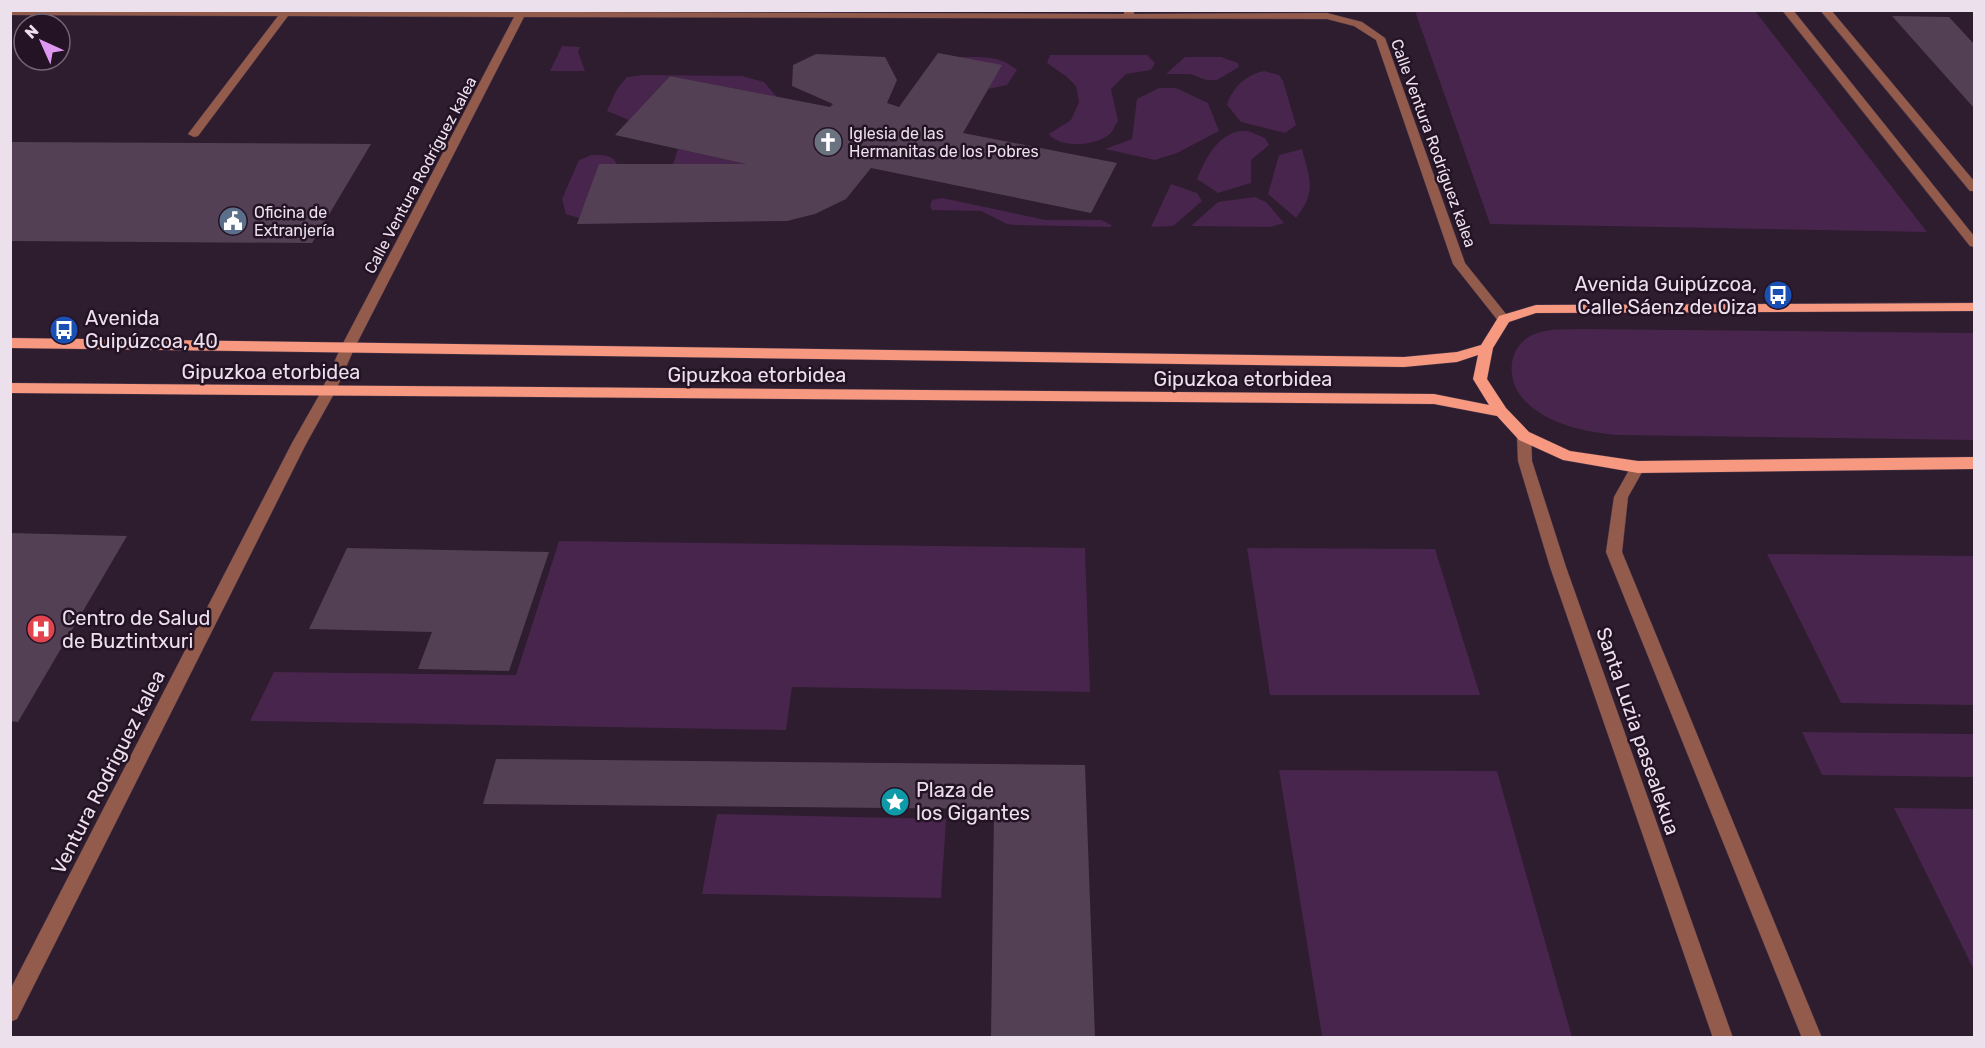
<svg xmlns="http://www.w3.org/2000/svg" width="1985" height="1048" font-family="Rubik,sans-serif">
  <rect width="100%" height="100%" fill="#2e1c2f"/>
  <g fill="#48254c">
    <polygon points="1415,11 1755,11 1927,232 1490,224"/>
    <polygon points="562,46 580,47 578,52 585,71 550,71"/>
    <path d="M1050,55h97l8,8 -4,7 -25,4 -15,15 7,32c-3,4 -5,10 -8,13 -14,12 -50,15 -61,0l22,-14 8,-18 -3,-16 -9,-9 -20,-14z"/>
    <path d="M961,57c21,0 39,-2 56,13l-10,15 -19,4z"/>
    <polygon points="1185,57 1221,57 1238,63 1239,67 1217,80 1206,80 1190,74 1166,74"/>
    <path d="M1264,71l15,4 4,6 13,44 -11,8 -44,-11 -14,-17c5,-18 19,-30 37,-34z"/>
    <polygon points="644,75 742,76 764,82 777,97 670,76 629,120 607,111 617,89 627,77"/>
    <polygon points="1159,88 1176,88 1208,103 1219,131 1177,153 1155,160 1105,149 1132,139 1137,99"/>
    <path d="M1239,131h9l17,7 4,7 -18,15v23l-33,10 -21,-14c8,-19 19,-43 42,-48z"/>
    <polygon points="678,149 746,164 673,164"/>
    <path d="M1302,149c8,30 15,42 -6,69l-28,-24 11,-39z"/>
    <path d="M592,155c10,0 20,-1 25,9l-38,54 -13,-4 -4,-15 17,-39z"/>
    <polygon points="1171,184 1197,193 1202,201 1173,226 1151,227"/>
    <polygon points="1255,197 1266,202 1284,223 1270,227 1191,226 1218,202"/>
    <polygon points="942,198 1046,220 1101,220 1112,225 1110,227 1015,225 1007,224 981,211 932,210 930,206 932,200"/>
    <path d="M1583,329l391,4v107l-357,-5c-32,-3 -67,-10 -91,-33 -23,-22 -19,-62 15,-70 13,-4 29,-2 42,-3z"/>
    <polygon points="559,541 1085,548 1090,692 792,687 786,730 250,721 274,672 516,675"/>
    <polygon points="1247,548 1435,549 1480,695 1270,695"/>
    <polygon points="1767,554 1974,556 1974,705 1841,703"/>
    <polygon points="1802,732 1974,734 1974,777 1822,775"/>
    <polygon points="1279,770 1497,771 1572,1037 1322,1036"/>
    <polygon points="1894,808 1974,809 1974,970"/>
    <polygon points="717,814 946,819 941,898 702,894"/>
  </g>
  <g fill="#544055">
    <polygon points="1892,16 1949,17 1974,44 1974,108"/>
    <polygon points="938,53 1002,65 963,133 1117,163 1091,213 871,168 846,199 815,214 787,221 577,224 599,164 746,164 615,135 670,76 830,107 833,104 792,86 793,65 816,54 885,57 897,80 887,103 899,107"/>
    <polygon points="10,142 371,144 312,243 10,241"/>
    <polygon points="10,533 127,536 18,722 10,721"/>
    <polygon points="347,548 549,552 509,671 418,669 432,632 309,629"/>
    <polygon points="496,759 1085,765 1095,1038 991,1038 994,809 483,804"/>
  </g>
  <g fill="none" stroke-linecap="round" stroke-linejoin="round">
    <g stroke="#49374a" stroke-width="1">
      <g id="minor">
        <polygon points="10,10 1124,14 1124,10 1134,10 1134,14 1327,13 1362,22 1385,38 1465,263 1510,319 1504,323 1499,322 1453,264 1376,40 1354,26 1327,19 524,17 354,349 335,392 306,444 17,1019 10,1022 10,990 292,443 321,392 340,349 514,17 288,16 198,136 194,137 188,134 278,16 10,15"/>
        <polygon points="1782,10 1793,10 1974,236 1974,247 1970,246"/>
        <polygon points="1820,10 1831,10 1974,181 1974,191 1970,191"/>
        <polygon points="1524,431 1531,436 1532,461 1566,567 1733,1038 1713,1038 1550,567 1518,461 1517,436"/>
        <polygon points="1638,461 1643,463 1645,467 1628,497 1622,552 1822,1038 1802,1038 1606,552 1614,497 1633,463"/>
      </g>
    </g>
    <g stroke="#49374a" stroke-width="1">
      <polygon id="major" points="1974,303 1974,311 1536,313 1509,322 1493,348 1487,379 1506,408 1529,432 1570,451 1638,461 1974,457 1974,469 1638,473 1563,460 1519,440 1497,416 1434,404 10,393 10,383 1434,394 1489,405 1473,379 1478,355 1457,362 1404,367 10,348 10,338 1404,357 1457,352 1481,345 1499,316 1536,305"/>
    </g>
    <use href="#minor" fill="#935b4c" fill-rule="evenodd"/>
    <use href="#major" fill="#f69980" fill-rule="evenodd"/>
  </g>
  <defs>
    <g id="church-disc" transform="scale(1.5)"><circle r="9.5" fill="#6b7280" stroke="#241325"/><path d="M-1.2-6h2.4v3.5h3.3v2.4h-3.3V6h-2.4V-.1h-3.3v-2.4h3.3Z" fill="#fff"/></g>
    <g id="civic-disc" transform="scale(1.5)"><circle r="9.5" fill="#5c6f8a" stroke="#241325"/><path d="M-.6-6.5H3V-4.5H.6V-3L4-1V1h2V6H-6V1h2V-1L-.6-3ZM-1.2 2.5V6h2.4V2.5Z" fill="#fff"/></g>
    <g id="bus-disc" transform="scale(1.5)"><circle r="9.5" fill="#1a4fb4" stroke="#241325"/><path d="M-5-6H5V4H4V6H2V4H-2V6H-4V4H-5ZM-3.5-4V0h7V-4ZM-3.5 1.2v1.5H-2V1.2ZM2 1.2v1.5H3.5V1.2Z" fill="#fff"/></g>
    <g id="hospital-disc" transform="scale(1.5)"><circle r="9.5" fill="#e0444e" stroke="#241325"/><path d="M-5-5h3v3.5h4V-5h3V5h-3V1.5h-4V5h-3Z" fill="#fff"/></g>
    <g id="sight-disc" transform="scale(1.5)"><circle r="9.5" fill="#0f9aa8" stroke="#241325"/><path d="M0-6L1.8-2.2L6-1.7L2.9 1.2L3.7 5.4L0 3.3L-3.7 5.4L-2.9 1.2L-6-1.7L-1.8-2.2Z" fill="#fff"/></g>
  </defs>
  <g fill-rule="evenodd">
    <use href="#church-disc" x="828" y="142"/>
    <use href="#civic-disc" x="233" y="221"/>
    <use href="#bus-disc" x="1778" y="295"/>
    <use href="#bus-disc" x="64" y="330"/>
    <use href="#hospital-disc" x="41" y="629"/>
    <use href="#sight-disc" x="895" y="802"/>
  </g>
  <g text-anchor="middle" stroke-width="5" stroke-linejoin="round" paint-order="stroke">
    <g font-size="16" fill="#ece0ed" stroke="#241325" text-anchor="start">
      <text x="849" y="139">Iglesia de las<tspan x="849" dy="18">Hermanitas de los Pobres</tspan></text>
      <text x="254" y="218">Oficina de<tspan x="254" dy="18">Extranjería</tspan></text>
    </g>
    <g font-size="16" fill="#ece0ed" stroke="#241325">
      <text transform="translate(1434 143) rotate(70)" y="6">Calle Ventura Rodríguez kalea</text>
      <text transform="translate(420 175) rotate(-62)" y="6">Calle Ventura Rodríguez kalea</text>
    </g>
    <g font-size="20" fill="#ece0ed" stroke="#241325" text-anchor="start">
      <text x="1757" y="291" text-anchor="end">Avenida Guipúzcoa,<tspan x="1757" dy="23">Calle Sáenz de Oiza</tspan></text>
      <text x="85" y="325">Avenida<tspan x="85" dy="23">Guipúzcoa, 40</tspan></text>
      <text x="62" y="625">Centro de Salud<tspan x="62" dy="23">de Buztintxuri</tspan></text>
      <text x="916" y="797">Plaza de<tspan x="916" dy="23">los Gigantes</tspan></text>
    </g>
    <g font-size="20" fill="#ece0ed" stroke="#241325">
      <text x="271" y="379">Gipuzkoa etorbidea</text>
      <text x="757" y="382">Gipuzkoa etorbidea</text>
      <text x="1243" y="386">Gipuzkoa etorbidea</text>
      <text transform="translate(1638 731) rotate(71)" y="7">Santa Luzia pasealekua</text>
      <text transform="translate(108 772) rotate(-63)" y="7">Ventura Rodriguez kalea</text>
    </g>
  </g>
  <rect width="1985" height="1048" fill="none" stroke="#ece0ed" stroke-width="24"/>
  <g transform="translate(42 42) rotate(315)"><circle r="28" fill="#241325" stroke="#746575" stroke-width="1.5"/>
  <path d="M0-4.5L10 22L0 15L-10 22Z" fill="#de98f2"/>
  <text y="-9" font-size="16" font-weight="bold" text-anchor="middle" fill="#ece0ed">N</text>
  </g>
</svg>
